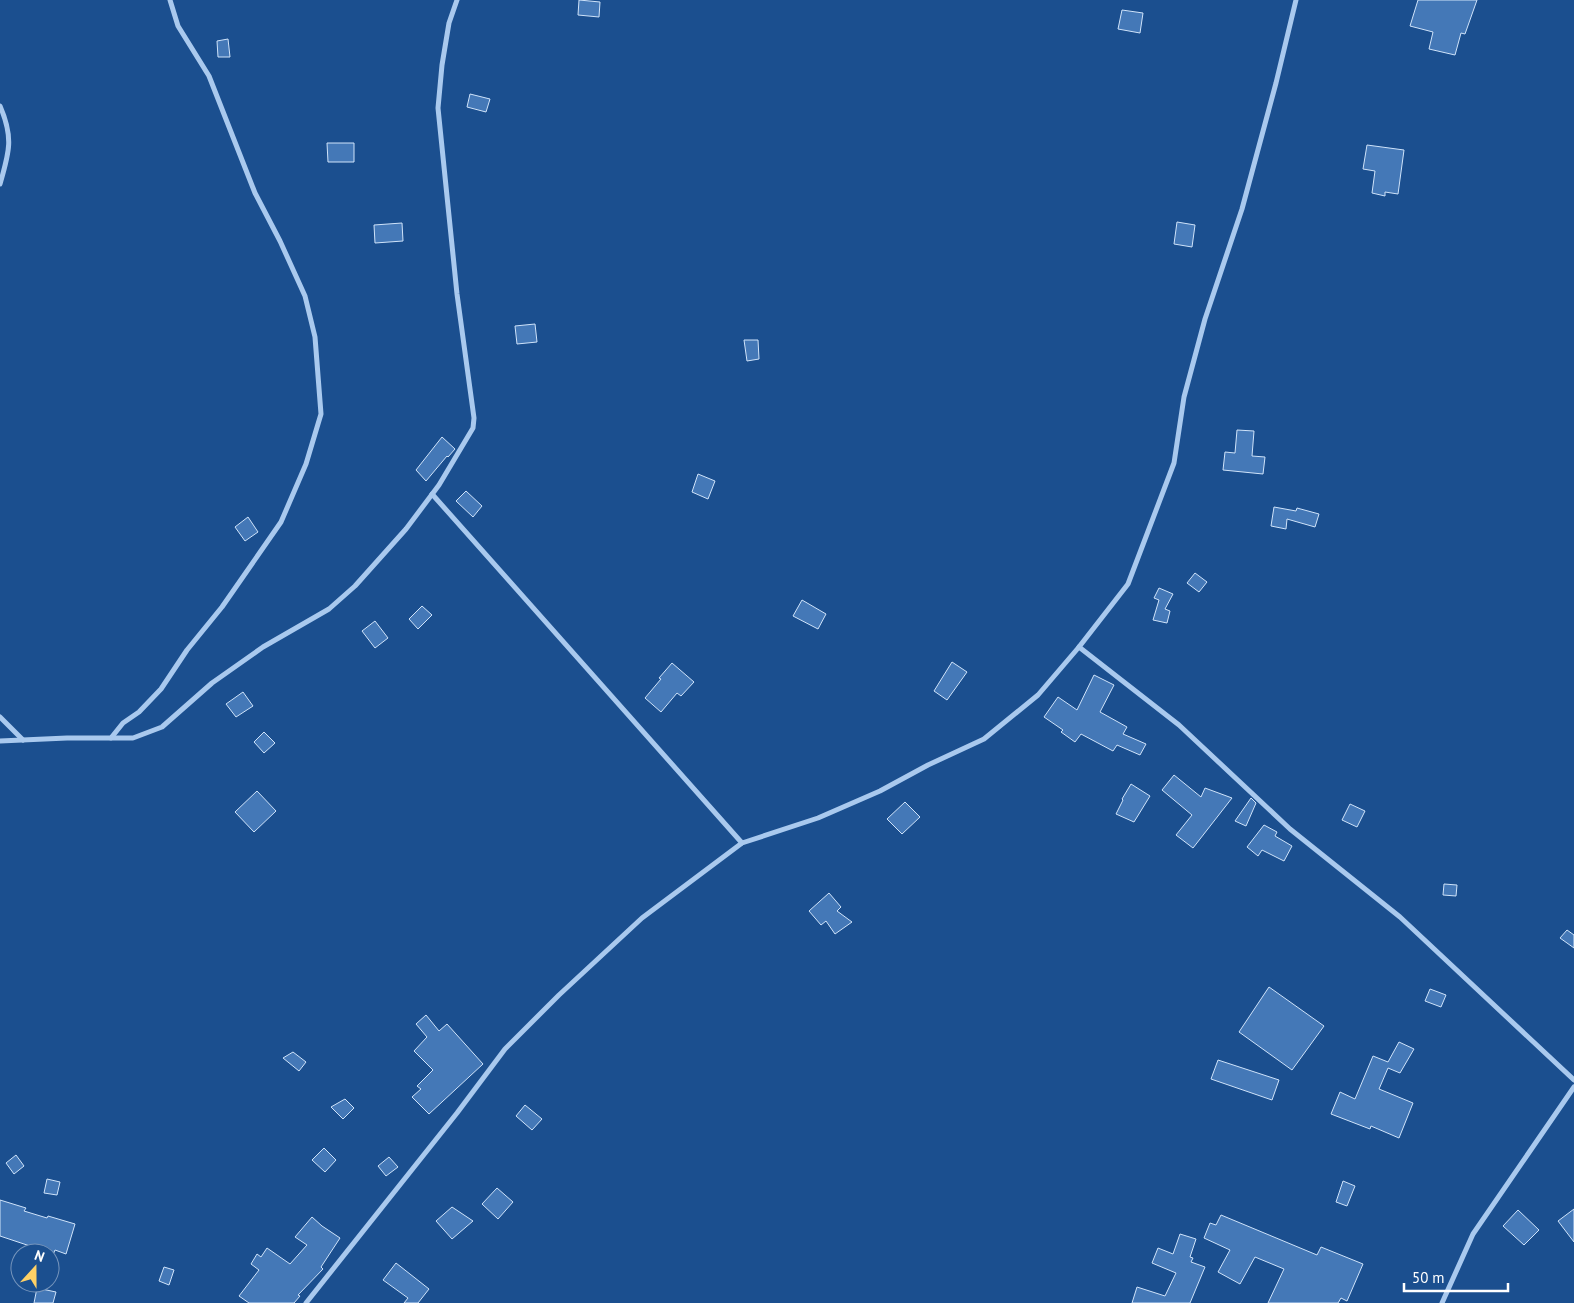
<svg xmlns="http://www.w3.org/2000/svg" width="1574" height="1303" font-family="'PT Sans',sans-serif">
  <rect width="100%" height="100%" fill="#1b4f8f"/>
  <g fill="#4478b7" stroke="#cfe3fa">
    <polygon points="579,0 600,2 599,17 578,15"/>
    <polygon points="1418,0 1477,0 1465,34 1461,33 1455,55 1429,49 1433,32 1410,26"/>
    <polygon points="1122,10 1143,13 1140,33 1118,29"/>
    <polygon points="228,39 230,57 218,57 217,41"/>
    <polygon points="470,94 490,99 486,112 467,107"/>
    <polygon points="327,143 354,143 354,162 328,162"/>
    <polygon points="1367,145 1404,150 1398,194 1385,192 1385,196 1372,193 1375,171 1363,169"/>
    <polygon points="1177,222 1195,225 1192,247 1174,244"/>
    <polygon points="402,223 403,241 375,243 374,225"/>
    <polygon points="535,324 537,342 517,344 515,326"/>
    <polygon points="744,340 758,340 759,359 747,361"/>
    <polygon points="1237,430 1254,431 1252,456 1265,457 1263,474 1223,470 1225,452 1235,453"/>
    <polygon points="442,437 455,449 448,457 447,456 426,481 416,470"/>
    <polygon points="698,474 715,481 708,499 692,492"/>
    <polygon points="466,491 482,506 473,517 456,501"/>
    <polygon points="1274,507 1296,511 1297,508 1319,514 1315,527 1287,519 1286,529 1271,526"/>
    <polygon points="248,517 258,532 245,541 235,527"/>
    <polygon points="1195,573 1207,582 1199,592 1187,583"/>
    <polygon points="1159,588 1173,594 1165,609 1170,611 1167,623 1153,620 1159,600 1154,598"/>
    <polygon points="802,600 826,614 818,629 793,616"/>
    <polygon points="422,606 432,615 418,629 409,619"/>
    <polygon points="375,621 388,638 375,648 362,631"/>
    <polygon points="952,662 967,672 947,700 934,691"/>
    <polygon points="672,663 694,682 681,696 677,693 661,712 645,698 661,679 659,678"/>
    <polygon points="1094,675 1114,685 1100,712 1127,727 1123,734 1146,744 1140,755 1117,745 1113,751 1081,734 1075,742 1061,732 1063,730 1044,717 1058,697 1077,710"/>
    <polygon points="243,692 253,706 236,717 226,704"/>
    <polygon points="264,732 275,743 264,753 254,742"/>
    <polygon points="1174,775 1201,797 1205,788 1232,798 1193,848 1176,835 1192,815 1162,790"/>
    <polygon points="1131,784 1150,796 1134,822 1116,814 1123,800 1122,799"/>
    <polygon points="257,791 276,811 254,832 235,812"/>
    <polygon points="1251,798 1256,803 1246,826 1235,821"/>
    <polygon points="905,802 920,817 902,834 887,819"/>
    <polygon points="1350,804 1365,811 1357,827 1342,820"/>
    <polygon points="1264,825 1277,832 1275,836 1292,846 1284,861 1262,850 1258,856 1247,847"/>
    <polygon points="1444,884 1457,885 1456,896 1443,895"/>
    <polygon points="829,893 841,907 837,911 852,922 835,934 826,921 821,925 809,911"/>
    <polygon points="1567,930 1574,935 1574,948 1560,938"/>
    <polygon points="1269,987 1324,1026 1292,1070 1239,1032"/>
    <polygon points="1430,989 1446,995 1441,1007 1425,1001"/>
    <polygon points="426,1015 439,1031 447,1024 483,1064 429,1114 412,1097 421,1089 417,1086 433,1070 414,1051 427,1037 416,1024"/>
    <polygon points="1399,1042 1414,1049 1400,1073 1388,1068 1379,1089 1413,1103 1399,1138 1371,1126 1370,1129 1331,1114 1340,1092 1355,1099 1373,1056 1388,1062"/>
    <polygon points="293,1052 306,1062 299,1071 283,1058"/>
    <polygon points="1218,1060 1279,1080 1272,1100 1211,1079"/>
    <polygon points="345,1099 354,1108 343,1119 331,1107"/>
    <polygon points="525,1105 542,1119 532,1130 516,1116"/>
    <polygon points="324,1148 336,1160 325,1172 312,1160"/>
    <polygon points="16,1155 24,1166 14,1174 6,1163"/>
    <polygon points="389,1157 398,1167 386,1176 378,1166"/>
    <polygon points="47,1179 60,1182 57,1195 44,1193"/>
    <polygon points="1343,1181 1355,1186 1347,1206 1336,1202"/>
    <polygon points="497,1188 513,1202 498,1219 482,1204"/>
    <polygon points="0,1200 26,1208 24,1211 47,1218 48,1216 75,1224 66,1254 55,1250 52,1257 50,1256 50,1253 41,1252 42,1250 0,1236"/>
    <polygon points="452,1207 473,1221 452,1239 436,1221"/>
    <polygon points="1574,1209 1574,1242 1558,1221"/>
    <polygon points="1518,1210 1539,1230 1524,1245 1503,1226"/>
    <polygon points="1221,1215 1317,1255 1321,1247 1363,1264 1347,1301 1341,1298 1338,1303 1268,1303 1284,1269 1255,1257 1240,1284 1218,1272 1230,1250 1204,1238 1210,1223 1216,1225"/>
    <polygon points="312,1217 322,1226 340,1238 321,1267 323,1269 298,1295 300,1296 294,1303 249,1303 239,1296 259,1270 251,1264 257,1254 261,1257 267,1248 290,1264 307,1245 295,1237"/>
    <polygon points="1180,1234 1196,1239 1190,1257 1193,1258 1191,1262 1205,1267 1190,1303 1132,1303 1137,1287 1165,1296 1176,1273 1152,1263 1158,1248 1173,1254"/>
    <polygon points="396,1263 429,1289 418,1303 404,1303 408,1298 383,1280"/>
    <polygon points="164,1267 174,1270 169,1285 159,1281"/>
    <polygon points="37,1288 56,1292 53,1303 34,1303"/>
  </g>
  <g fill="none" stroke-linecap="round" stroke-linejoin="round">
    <g stroke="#a9c9ee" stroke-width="5">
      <path d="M0,106c14,32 9,47 0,78"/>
      <polyline points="432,494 742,843"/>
      <polyline points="1079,647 1179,725 1290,829 1400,917 1574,1080"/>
      <polyline points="0,717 23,740"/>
      <polyline points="111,738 133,738 162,727 212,683 263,647 329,609 355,586 406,529 439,485 473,428 474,418 457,294 438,108 442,65 449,23 457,0"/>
      <polyline points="0,741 67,738 111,738 123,723 139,712 161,689 187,650 222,607 281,522 306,464 321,414 315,337 305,296 280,241 255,193 209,76 178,26 170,0"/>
      <polyline points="306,1303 457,1113 505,1049 559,995 642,918 742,843 818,818 880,791 928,765 984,739 1038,695 1079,647 1128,584 1174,463 1184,397 1205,319 1242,209 1276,83 1296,0"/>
      <polyline points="1442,1303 1473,1234 1574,1087"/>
    </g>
  </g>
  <g transform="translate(35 1268) rotate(21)"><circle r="24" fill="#1b4f8f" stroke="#7695bc"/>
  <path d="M0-4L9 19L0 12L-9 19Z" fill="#ffd166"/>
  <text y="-8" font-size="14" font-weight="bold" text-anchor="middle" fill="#ffffff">N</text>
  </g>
  <path d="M1404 1283v8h104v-8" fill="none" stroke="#ffffff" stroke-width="2.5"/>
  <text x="1412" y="1283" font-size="15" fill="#ffffff" stroke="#1b4f8f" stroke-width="4" paint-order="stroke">50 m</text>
</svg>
